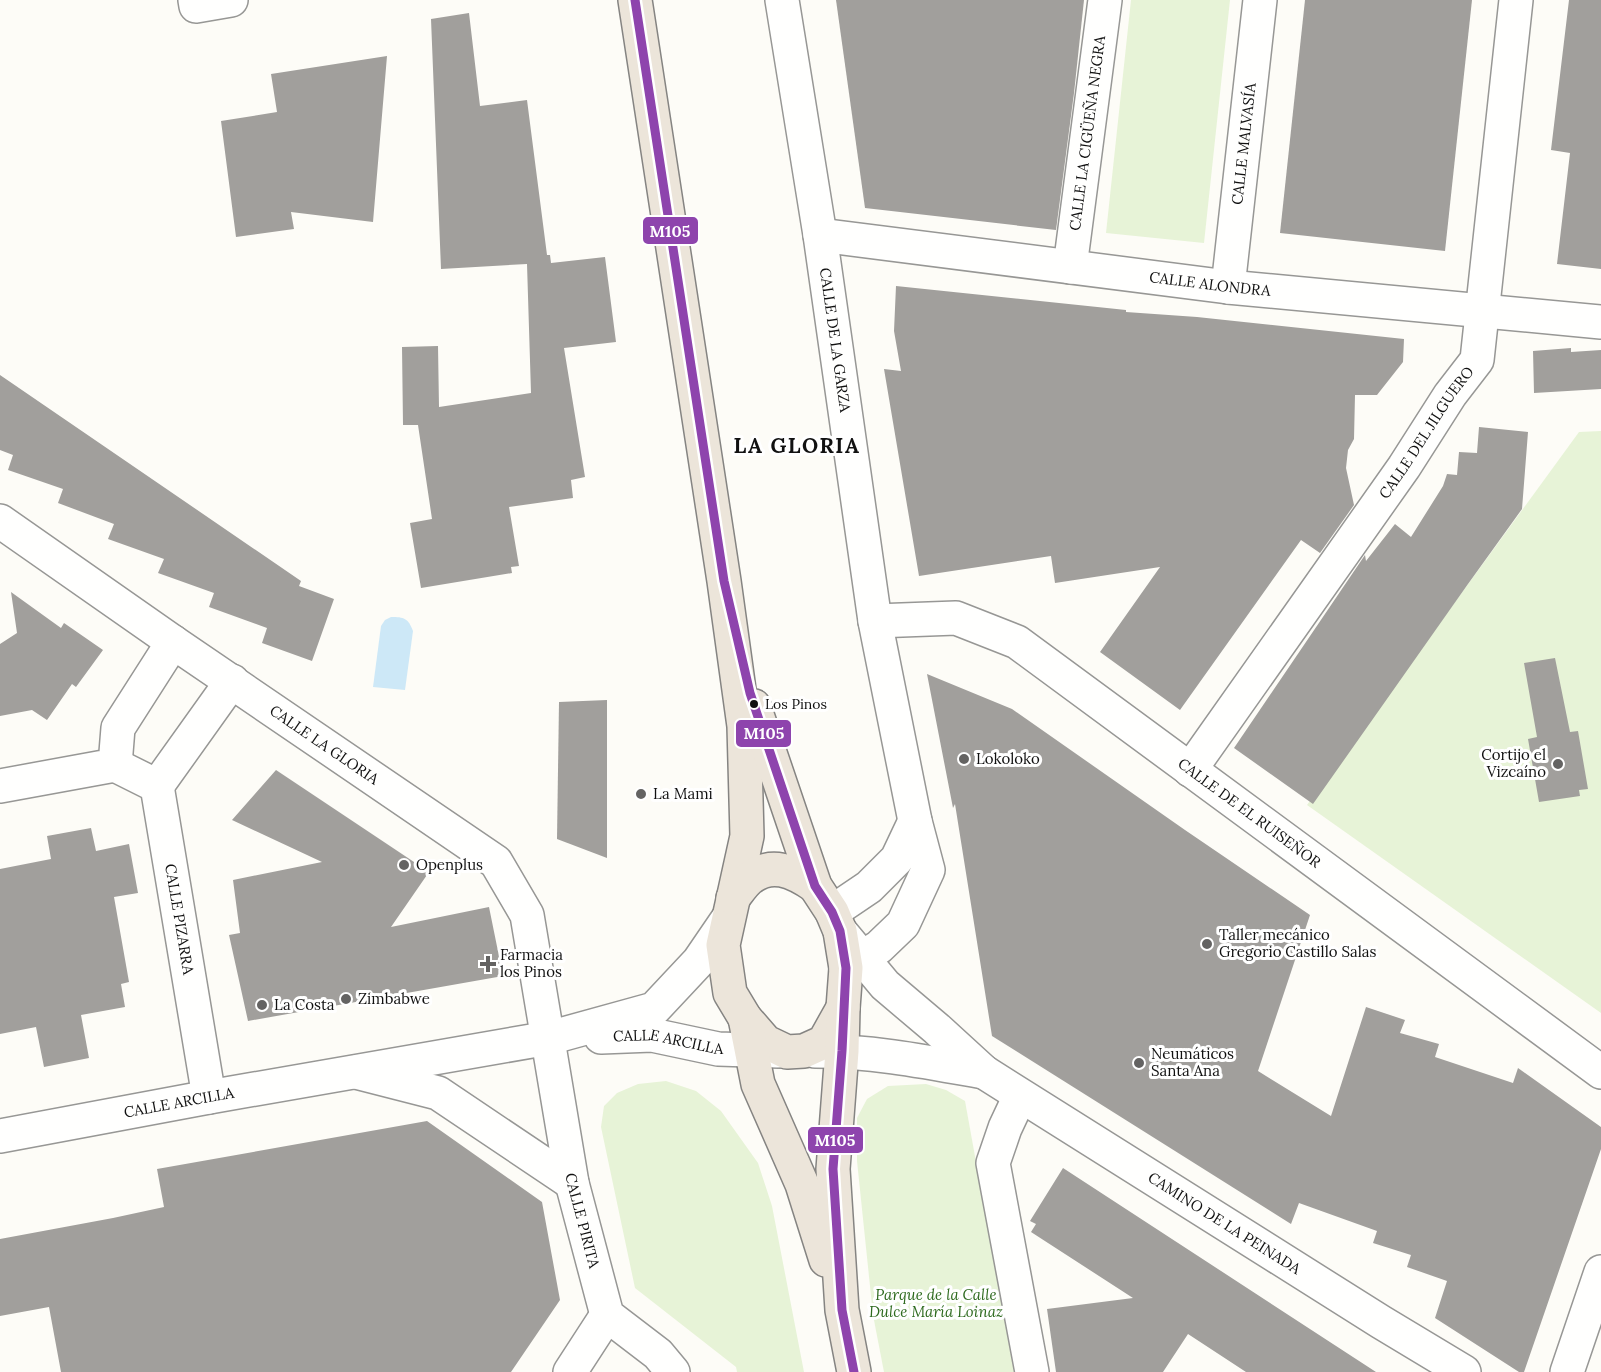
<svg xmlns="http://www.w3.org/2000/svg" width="1601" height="1372" font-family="Lora,serif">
  <rect width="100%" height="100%" fill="#fdfcf7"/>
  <g fill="#e7f3d7">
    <polygon points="1131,0 1230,0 1204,243 1106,233"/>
    <polygon points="1601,431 1601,1013 1307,805 1579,432"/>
    <polygon points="666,1081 696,1091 721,1111 758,1163 772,1206 804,1372 737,1372 736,1367 635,1288 601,1127 604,1106 617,1093 638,1084"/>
    <polygon points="926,1084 946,1090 965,1101 1014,1372 884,1372 873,1315 857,1161 857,1118 867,1099 888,1086"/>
  </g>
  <path fill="#cde8f7" d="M391,617c13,0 17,1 22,14l-8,59 -32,-3 8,-61 4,-6z"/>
  <g fill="#a19f9c">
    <polygon points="836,0 1084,0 1074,93 1056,230 865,208"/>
    <polygon points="1305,0 1472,0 1445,251 1280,233"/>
    <polygon points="1569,0 1601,0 1601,269 1557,264 1570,153 1551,150"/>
    <polygon points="469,13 480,106 527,100 547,255 550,255 551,263 605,257 616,342 564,348 585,477 571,480 573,498 509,507 519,566 511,567 512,573 421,588 410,523 432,519 418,425 403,425 402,347 438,346 439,407 531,393 527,264 441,269 431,19"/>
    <polygon points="387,56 373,222 291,212 294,229 236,237 221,121 277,112 271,74"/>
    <polygon points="896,286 1126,310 1126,312 1197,317 1404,339 1403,362 1377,395 1355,395 1354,439 1348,450 1346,468 1354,505 1320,553 1301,540 1180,710 1100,652 1160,567 1055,583 1051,556 919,576 884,369 901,371 894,331"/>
    <polygon points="1571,348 1571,352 1601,350 1601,389 1534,393 1533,351"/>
    <polygon points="0,375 301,581 299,586 334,599 312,661 262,643 267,628 209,607 214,593 158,573 164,559 108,539 114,524 58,503 63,489 8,470 13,455 0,450"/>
    <polygon points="1479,427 1528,432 1522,509 1468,584 1313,804 1234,748 1365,555 1366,561 1395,524 1411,537 1443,486 1447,474 1457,475 1459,452 1477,453"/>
    <polygon points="11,592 61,628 64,623 103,650 76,687 72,684 47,720 32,710 0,716 0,644 17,633"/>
    <polygon points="1555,658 1570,732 1578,731 1588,789 1579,790 1580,796 1539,802 1528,739 1537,737 1524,663"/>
    <polygon points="927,674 1012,709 1185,830 1310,915 1258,1071 1331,1116 1366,1007 1405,1020 1400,1033 1439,1044 1435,1057 1513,1083 1518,1068 1601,1127 1601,1149 1524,1372 1519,1372 1435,1318 1447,1281 1407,1267 1411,1255 1373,1243 1377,1231 1299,1203 1291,1224 992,1036 955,804 953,808"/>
    <polygon points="607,700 607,858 557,839 559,702"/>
    <polygon points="276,770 429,872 391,927 489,907 503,976 248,1021 229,935 240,933 233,880 322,862 232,820"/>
    <polygon points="91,828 96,851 129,844 138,893 114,897 129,982 121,984 125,1007 81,1015 89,1058 44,1067 36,1027 0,1034 0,869 51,859 47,836"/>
    <polygon points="427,1121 542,1202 560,1300 511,1372 61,1372 49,1307 0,1316 0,1239 113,1218 164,1207 157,1169"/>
    <polygon points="1063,1168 1376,1372 1246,1372 1188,1334 1163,1372 1056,1372 1047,1309 1133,1298 1031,1232 1036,1224 1030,1221"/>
  </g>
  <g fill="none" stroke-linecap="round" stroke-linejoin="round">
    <g stroke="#979795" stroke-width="36">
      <g id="minor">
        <polyline points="195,0 196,6 231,0"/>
        <path id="s1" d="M782,0l38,235 55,386 40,200 13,49 -25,54 -24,23 -33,21"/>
        <path id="s2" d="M820,235l408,52 373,35"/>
        <path id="s3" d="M1070,267l35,-267"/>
        <path id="s4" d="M1228,287l32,-287"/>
        <path id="s5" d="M0,521l173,121 323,220 31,53 45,268 35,132 51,39 15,18"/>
        <path id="s6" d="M875,621l81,-3 61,24 584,430"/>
        <path id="s7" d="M115,765l42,21 52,311"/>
        <path id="s8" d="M1190,770l214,-303 46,-72 27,-35 39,-360"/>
        <polyline points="0,786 115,765 118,728 173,642"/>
        <polyline points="157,786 232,681"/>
        <polyline points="832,912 869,887 897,859 915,821"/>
        <polyline points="356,1072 438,1093 572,1183"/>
        <polyline points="1020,1096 1005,1128 993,1163 1032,1372"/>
        <polyline points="570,1372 607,1315"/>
        <polyline points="1567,1372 1601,1272"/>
      </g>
    </g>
    <g stroke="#979795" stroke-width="36">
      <g id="tertiary">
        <path id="s9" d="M840,931l45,54 52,44 47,43 397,250 83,50"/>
        <path id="s10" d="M601,1037l51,-2 66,14 61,2"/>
        <path d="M815,1051c57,0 113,11 169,21"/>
        <path id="s11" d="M0,1136l209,-39 340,-59 105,-29 45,-48 28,-41"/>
      </g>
    </g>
    <g stroke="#858482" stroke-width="36">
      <g id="trunk">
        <polyline points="635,0 724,581 744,726 747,836 723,945 730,993 745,1018 766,1042 787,1052 804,1051 824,1042 843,1008"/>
        <polyline points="754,706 815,886 832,912 840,931 846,968 843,1008 842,1051 833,1169 842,1310 854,1372"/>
        <path d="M733,898c5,-6 10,-14 16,-19 22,-18 44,-8 66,7"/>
        <polyline points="745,1018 758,1084 802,1184 826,1260"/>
      </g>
    </g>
    <use href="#minor" stroke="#fffffe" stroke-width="33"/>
    <use href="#tertiary" stroke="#fffffe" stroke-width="33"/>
    <use href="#trunk" stroke="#ece5da" stroke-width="33"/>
    <g stroke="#fff" stroke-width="14">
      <polyline id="bus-1" points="635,0 724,581 750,693 815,886 832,912 840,931 846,968 842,1051 833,1169 842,1310 854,1372"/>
    </g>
    <use href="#bus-1" stroke="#8e44ad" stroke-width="9"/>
  </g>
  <circle fill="#111" stroke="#fff" stroke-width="2" cx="754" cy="704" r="5"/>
  <g fill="#646362" stroke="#fff" stroke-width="2">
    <circle cx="964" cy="759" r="6"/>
    <circle cx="1558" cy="764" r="6"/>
    <circle cx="641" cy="794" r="6"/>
    <circle cx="404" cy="865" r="6"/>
    <circle cx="1207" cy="944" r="6"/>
    <path d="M485 955h6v6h6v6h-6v6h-6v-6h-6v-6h6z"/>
    <circle cx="346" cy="999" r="6"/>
    <circle cx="262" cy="1005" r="6"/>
    <circle cx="1139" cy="1063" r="6"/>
  </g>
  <g text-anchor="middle" stroke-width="6" stroke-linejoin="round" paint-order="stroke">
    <g font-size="14" fill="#111" stroke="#fff" text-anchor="start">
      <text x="765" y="709">Los Pinos</text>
    </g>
    <g font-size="15" fill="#111" stroke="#fff">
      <text dy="5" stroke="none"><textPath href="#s3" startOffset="135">CALLE LA CIGÜEÑA NEGRA</textPath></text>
      <text dy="5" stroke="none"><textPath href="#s4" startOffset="144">CALLE MALVASÍA</textPath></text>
      <text dy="5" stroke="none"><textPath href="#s2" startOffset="393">CALLE ALONDRA</textPath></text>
      <text dy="5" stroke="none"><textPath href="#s1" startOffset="344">CALLE DE LA GARZA</textPath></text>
      <text dy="5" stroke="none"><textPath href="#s8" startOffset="412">CALLE DEL JILGUERO</textPath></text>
      <text dy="5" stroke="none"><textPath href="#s5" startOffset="394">CALLE LA GLORIA</textPath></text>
      <text dy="5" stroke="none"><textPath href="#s6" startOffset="435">CALLE DE EL RUISEÑOR</textPath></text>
      <text dy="5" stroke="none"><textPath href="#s7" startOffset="182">CALLE PIZARRA</textPath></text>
      <text dy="5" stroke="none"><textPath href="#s10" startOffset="68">CALLE ARCILLA</textPath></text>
      <text dy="5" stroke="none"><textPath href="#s11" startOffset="182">CALLE ARCILLA</textPath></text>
      <text dy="5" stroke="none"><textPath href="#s5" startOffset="974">CALLE PIRITA</textPath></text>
      <text dy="5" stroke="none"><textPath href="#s9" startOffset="486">CAMINO DE LA PEINADA</textPath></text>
    </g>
    <g font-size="15" fill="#111" stroke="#fff" text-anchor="start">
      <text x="1546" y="760" text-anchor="end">Cortijo el<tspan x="1546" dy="17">Vizcaíno</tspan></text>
      <text x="976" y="764">Lokoloko</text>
      <text x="653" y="799">La Mami</text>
      <text x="416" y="870">Openplus</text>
      <text x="1219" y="940">Taller mecánico<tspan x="1219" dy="17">Gregorio Castillo Salas</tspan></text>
      <text x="500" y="960">Farmacia<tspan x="500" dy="17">los Pinos</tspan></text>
      <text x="358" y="1004">Zimbabwe</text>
      <text x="274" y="1010">La Costa</text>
      <text x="1151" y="1059">Neumáticos<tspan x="1151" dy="17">Santa Ana</tspan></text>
    </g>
    <g font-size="15" font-style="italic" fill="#2f6b1f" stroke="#fff">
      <text x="936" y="1300">Parque de la Calle<tspan x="936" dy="17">Dulce María Loinaz</tspan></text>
    </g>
    <g font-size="21" font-weight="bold" letter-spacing="1.5" fill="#111" stroke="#fff">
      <text x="797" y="453">LA GLORIA</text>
    </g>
  </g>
  <g stroke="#fff" stroke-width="2">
    <rect x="642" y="216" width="57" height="29" rx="6" fill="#8e44ad"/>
    <rect x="735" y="719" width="57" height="29" rx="6" fill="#8e44ad"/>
    <rect x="807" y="1126" width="57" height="28" rx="6" fill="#8e44ad"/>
  </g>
  <g font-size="16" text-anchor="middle" font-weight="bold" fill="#fff">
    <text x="670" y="237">M105</text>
    <text x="764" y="739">M105</text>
    <text x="835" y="1146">M105</text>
  </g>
</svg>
